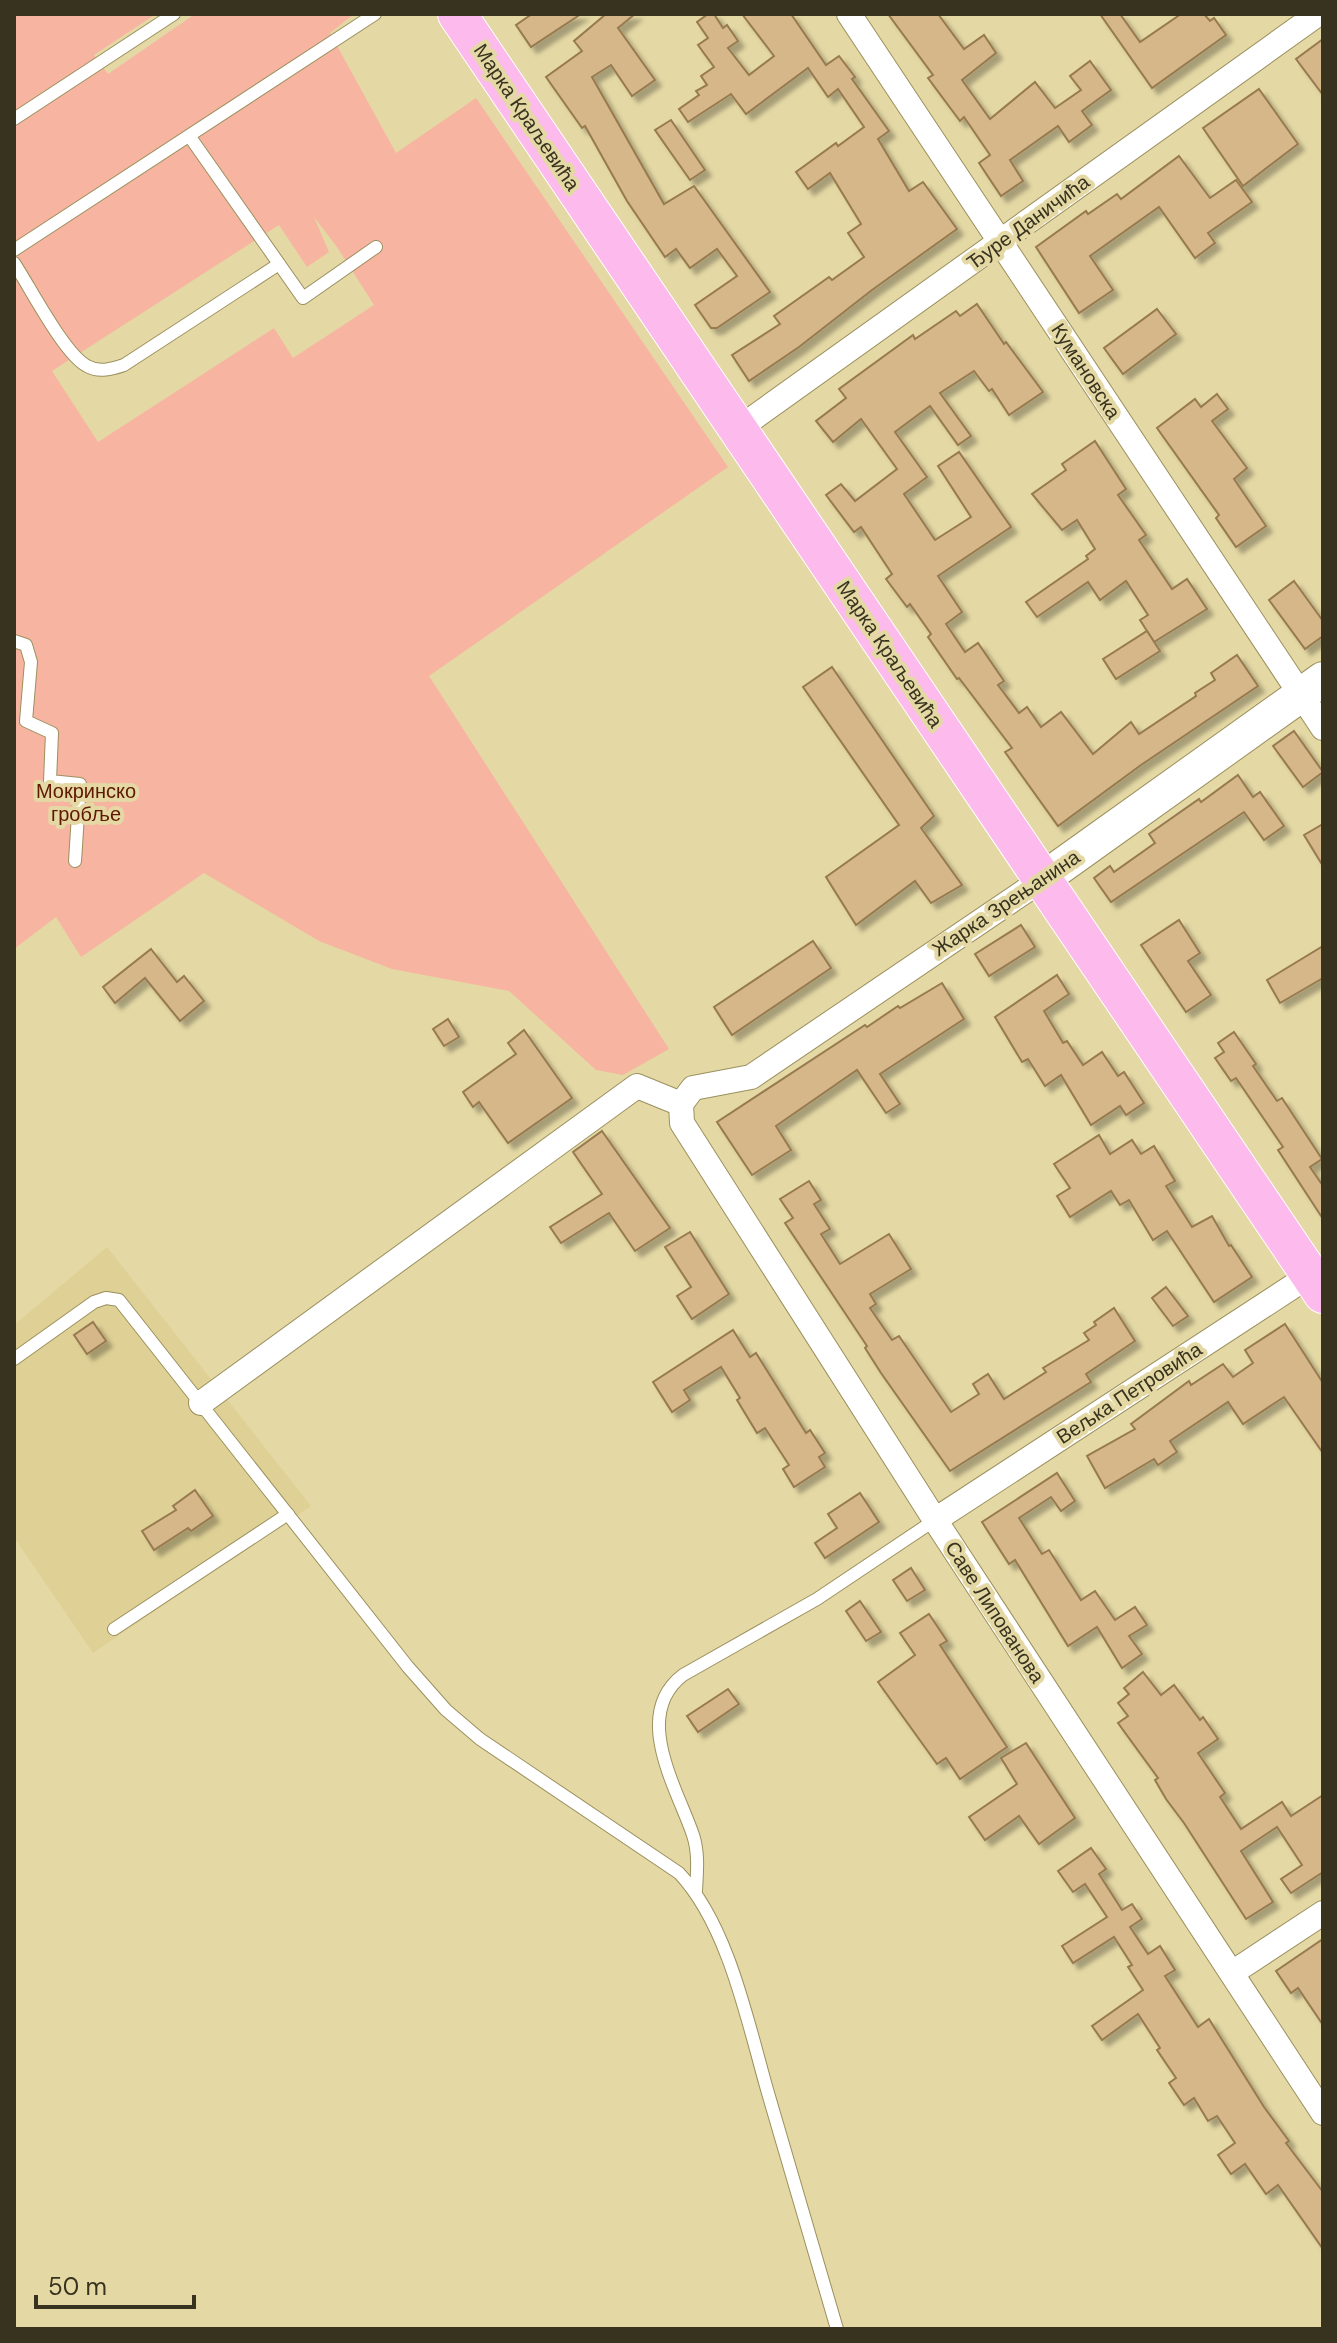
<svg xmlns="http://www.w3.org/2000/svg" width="1337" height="2343" font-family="'DM Sans',sans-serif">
  <defs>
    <filter id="shadow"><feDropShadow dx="6" dy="6" stdDeviation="2" flood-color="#0004"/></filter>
  </defs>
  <rect width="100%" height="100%" fill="#e4d8a4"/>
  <polygon fill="#dfd195" points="107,1247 311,1506 93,1653 14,1537 14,1325"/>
  <path fill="#f7b5a1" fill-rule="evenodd" d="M14,14h142l-62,41 14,19 87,-60h159l-24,19 66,120 80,-55 252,369 -299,209 240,373 -46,26 -27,-5 -87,-79 -117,-22 -73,-28 -115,-68 -123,84 -25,-40 -42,32zM314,217l23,30 37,58 -81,53 -19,-30 -176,114 -46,-71 227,-146 28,42 22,-15z"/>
  <g fill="#d5b789" stroke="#977a4f" stroke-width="2" filter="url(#shadow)">
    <polygon points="532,14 581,14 531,47 516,25"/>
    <polygon points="606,14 635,14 618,28 655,80 632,96 611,65 592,77 664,204 694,186 770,292 717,328 711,328 695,305 737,276 717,249 690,268 676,249 665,257 627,201 585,126 582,128 546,77 582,51 574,41"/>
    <polygon points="708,14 714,14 723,28 727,25 738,41 728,48 749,75 774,56 742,14 791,14 826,65 839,56 855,77 852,79 889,131 878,139 909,191 923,182 957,229 872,290 799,347 749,381 732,355 780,324 774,316 829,277 832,280 864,257 848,233 861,224 830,173 808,189 796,172 836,143 838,146 864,127 838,89 828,97 808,68 746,114 731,94 688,122 679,109 699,95 696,91 707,85 701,76 714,67 698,45 708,38 697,22"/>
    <polygon points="888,14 938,14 964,49 984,35 996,53 962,80 990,119 1035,82 1055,108 1081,90 1070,76 1090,61 1111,90 1082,111 1092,125 1069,142 1058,126 1010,160 1023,181 1001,196 979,163 990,155 964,117 960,121 928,78 933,75"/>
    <polygon points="1100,14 1120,14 1140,42 1181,14 1204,14 1210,21 1214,18 1226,35 1152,88"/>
    <polygon points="1323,39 1323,95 1296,59"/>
    <polygon points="1259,89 1298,144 1243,186 1203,128"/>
    <polygon points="671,120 705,170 690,180 655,130"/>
    <polygon points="1179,156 1210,198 1236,180 1252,202 1208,233 1215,243 1195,258 1159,207 1090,256 1113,290 1079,313 1036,247 1086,211 1088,214 1117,194 1121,199"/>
    <polygon points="977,304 1004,344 1006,342 1043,392 1009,415 992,389 989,391 974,371 940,393 971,436 958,445 930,406 895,432 927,477 904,494 935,540 971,517 938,466 959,452 1011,527 938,576 962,612 946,624 965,652 978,643 1004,681 998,685 1019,713 1027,707 1041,727 1061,712 1093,754 1131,722 1139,734 1196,696 1195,693 1215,680 1211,673 1237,655 1258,686 1141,765 1058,826 1005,752 1012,748 959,678 957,679 928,637 931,634 910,604 907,607 886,579 892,574 861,527 854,532 826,495 841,484 855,501 897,469 861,419 833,442 816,421 846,398 839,389 913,335 915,339 956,311 960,316"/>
    <polygon points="1157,309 1176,334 1123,374 1104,348"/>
    <polygon points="1217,394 1228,409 1212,421 1247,468 1234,479 1266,526 1236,547 1216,518 1219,515 1157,428 1195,399 1201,407"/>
    <polygon points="1095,441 1126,489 1118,495 1146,535 1139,540 1172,589 1187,579 1207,609 1154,642 1140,620 1148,615 1126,581 1100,600 1088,582 1037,617 1026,602 1088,559 1086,556 1095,549 1077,520 1062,530 1032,494 1066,470 1062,464"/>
    <polygon points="1294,581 1323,621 1323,636 1305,649 1269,600"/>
    <polygon points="1147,631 1160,651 1116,679 1103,659"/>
    <polygon points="832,667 934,816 921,828 962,885 931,903 915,881 856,925 826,877 899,825 803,687"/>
    <polygon points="1294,731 1323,772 1303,787 1273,746"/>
    <polygon points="1238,775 1253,797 1260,792 1284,826 1264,840 1244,812 1111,902 1094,878 1110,866 1114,872 1155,843 1149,834 1199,799 1201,802"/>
    <polygon points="1323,824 1323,866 1304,835"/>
    <polygon points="1179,920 1200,953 1188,961 1211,995 1186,1012 1141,945"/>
    <polygon points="1021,925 1035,947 989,976 975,954"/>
    <polygon points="813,941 831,968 732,1035 714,1007"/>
    <polygon points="1323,946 1323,978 1280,1003 1267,980"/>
    <polygon points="151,949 177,982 184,976 204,1001 180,1021 145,978 115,1003 103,987"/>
    <polygon points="1057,975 1069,994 1044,1011 1063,1043 1067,1041 1083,1065 1102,1052 1118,1076 1124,1072 1144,1103 1126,1115 1120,1106 1091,1125 1061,1075 1045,1086 1028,1059 1022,1062 995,1017"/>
    <polygon points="942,983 964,1019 880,1074 900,1104 886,1113 857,1070 776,1126 791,1150 752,1175 717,1122 865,1025 867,1027 898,1006 900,1008"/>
    <polygon points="448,1019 459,1037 444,1046 433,1029"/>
    <polygon points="524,1030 572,1098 508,1143 479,1102 473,1107 463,1092 516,1054 508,1043"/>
    <polygon points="1234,1032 1256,1064 1253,1066 1277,1101 1282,1098 1322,1159 1310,1167 1323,1186 1323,1219 1278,1150 1283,1147 1236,1078 1231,1081 1215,1058 1224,1052 1218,1043"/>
    <polygon points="602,1131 670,1228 635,1251 609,1213 561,1243 550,1227 602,1194 573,1152"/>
    <polygon points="1099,1135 1110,1154 1132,1140 1141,1154 1154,1146 1175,1181 1166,1186 1192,1227 1212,1216 1229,1246 1231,1245 1252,1277 1214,1302 1167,1231 1153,1240 1129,1200 1120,1205 1111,1191 1070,1217 1057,1196 1070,1188 1054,1164"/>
    <polygon points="809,1181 821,1200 814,1204 830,1229 821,1234 840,1264 889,1234 911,1269 870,1294 876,1304 870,1308 892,1340 899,1336 951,1412 979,1394 973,1384 988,1374 1004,1399 1046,1372 1043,1368 1089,1340 1084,1333 1096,1325 1094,1322 1114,1308 1135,1341 1086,1374 1091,1382 950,1471 881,1373 865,1348 867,1346 785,1223 793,1218 780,1199"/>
    <polygon points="690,1232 729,1294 692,1319 677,1296 691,1287 665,1247"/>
    <polygon points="1166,1287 1188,1316 1173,1326 1152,1298"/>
    <polygon points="93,1322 106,1341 87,1354 74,1335"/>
    <polygon points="1285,1324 1323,1383 1323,1453 1284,1397 1243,1424 1228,1402 1170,1441 1177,1452 1158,1465 1154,1459 1105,1488 1087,1456 1135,1429 1131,1424 1189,1381 1191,1385 1223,1364 1233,1377 1253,1363 1245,1350"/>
    <polygon points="733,1330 750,1357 756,1353 806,1433 810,1430 825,1453 819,1457 825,1467 794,1487 783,1469 789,1465 765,1428 757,1433 737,1400 740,1398 721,1367 684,1390 690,1400 672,1412 653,1382"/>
    <polygon points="1057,1473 1075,1501 1061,1511 1051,1497 1019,1518 1042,1554 1049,1550 1081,1600 1095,1591 1115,1620 1135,1607 1147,1625 1129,1636 1142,1654 1122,1668 1097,1627 1068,1646 1015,1560 1009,1564 982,1522"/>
    <polygon points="195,1490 213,1516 191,1531 188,1528 154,1550 142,1531 176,1510 173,1506"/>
    <polygon points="860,1493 879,1522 825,1558 815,1543 837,1528 828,1514"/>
    <polygon points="911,1568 925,1590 907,1601 893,1580"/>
    <polygon points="860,1601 881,1632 866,1641 846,1611"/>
    <polygon points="929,1614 947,1641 940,1645 1007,1747 960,1779 946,1758 937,1764 878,1682 915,1655 900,1633"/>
    <polygon points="1143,1672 1161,1695 1174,1685 1200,1720 1203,1717 1218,1739 1198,1753 1225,1793 1220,1797 1241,1829 1282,1802 1291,1816 1323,1795 1323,1872 1291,1893 1281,1879 1302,1865 1277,1827 1241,1851 1273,1902 1246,1919 1184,1823 1166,1799 1155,1780 1158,1778 1118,1723 1128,1716 1118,1703 1129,1694 1124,1688"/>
    <polygon points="728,1689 739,1704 698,1732 687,1716"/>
    <polygon points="1026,1743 1075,1818 1039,1844 1019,1816 985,1840 969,1817 1017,1784 1001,1758"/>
    <polygon points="1091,1848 1106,1869 1099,1874 1122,1910 1132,1904 1142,1919 1130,1927 1148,1954 1160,1946 1175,1970 1165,1976 1198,2027 1209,2019 1264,2107 1289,2141 1286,2143 1323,2192 1323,2249 1278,2185 1266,2194 1245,2164 1231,2174 1218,2155 1235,2143 1217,2116 1208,2121 1194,2098 1184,2105 1169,2083 1176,2078 1157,2050 1160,2048 1138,2014 1102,2040 1092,2026 1143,1990 1128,1967 1132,1965 1114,1937 1073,1963 1062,1946 1107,1917 1085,1884 1073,1892 1058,1871"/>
    <polygon points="1323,1939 1323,2025 1298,1988 1291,1993 1276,1971"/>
  </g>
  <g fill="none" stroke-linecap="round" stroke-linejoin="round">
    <g stroke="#9b905e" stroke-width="14">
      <g id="lane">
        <polyline points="14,119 174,14"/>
        <polyline points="190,137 303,298 376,247"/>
        <polyline points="14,250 375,14"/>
        <path d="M14,263c16,24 50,91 73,103 12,7 25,3 37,-1l155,-101"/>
        <polyline points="14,641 26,645 31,662 26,721 52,733 50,781 80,784 75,861"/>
        <path d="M14,1359l80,-57 12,-4 13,2 289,367 38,43 34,29 199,134c50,53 69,151 89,220 23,79 46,157 69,236"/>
        <polyline points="114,1629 288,1514"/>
        <path d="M696,1891c1,-19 3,-38 -3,-56 -16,-47 -62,-120 -10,-160l134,-76 118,-79"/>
      </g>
    </g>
    <g stroke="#9b905e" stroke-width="26">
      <g id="street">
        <polyline points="849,14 1323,728"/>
        <polyline points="738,429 1318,14"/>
        <polyline points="681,1104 682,1123 935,1520 1323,2113"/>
        <polyline points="681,1104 693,1088 751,1077 1043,879"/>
        <polyline points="201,1403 637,1086 681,1104"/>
        <polyline points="935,1520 1321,1268"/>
        <polyline points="1232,1973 1323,1913"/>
      </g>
    </g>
    <g stroke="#9b905e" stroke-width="36">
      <polyline id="secondary" points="1043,879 1323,679"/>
    </g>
    <g stroke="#fff" stroke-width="40">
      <polyline id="primary" points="457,14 1323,1294"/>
    </g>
    <use href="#lane" stroke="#fff" stroke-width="12"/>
    <use href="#street" stroke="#fff" stroke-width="24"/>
    <use href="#secondary" stroke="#fff" stroke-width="34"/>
    <use href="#primary" stroke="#fdbaec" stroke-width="38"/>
  </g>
  <g text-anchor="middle" stroke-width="8" stroke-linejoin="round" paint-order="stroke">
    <g font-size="20" fill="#38331e" stroke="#e4d8a4">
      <text transform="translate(527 117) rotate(56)" y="7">Марка Краљевића</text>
      <text transform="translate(1028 222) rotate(-36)" y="7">Ђуре Даничића</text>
      <text transform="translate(1086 371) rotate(57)" y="7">Кумановска</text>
      <text transform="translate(890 654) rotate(56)" y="7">Марка Краљевића</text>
      <text transform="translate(1006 903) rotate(-34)" y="7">Жарка Зрењанина</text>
      <text transform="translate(1129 1393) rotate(-33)" y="7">Вељка Петровића</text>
      <text transform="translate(995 1612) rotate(57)" y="7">Саве Липованова</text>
    </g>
    <g font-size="20" fill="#5f1801" stroke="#e4d8a4">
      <text x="86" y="798">Мокринско<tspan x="86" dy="23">гробље</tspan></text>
    </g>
  </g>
  <rect width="1337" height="2343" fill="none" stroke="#38331e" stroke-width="32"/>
  <path d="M36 2295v12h158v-12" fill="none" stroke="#38331e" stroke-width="4"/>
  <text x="48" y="2295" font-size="24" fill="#38331e" stroke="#e4d8a4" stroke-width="6" paint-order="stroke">50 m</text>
</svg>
